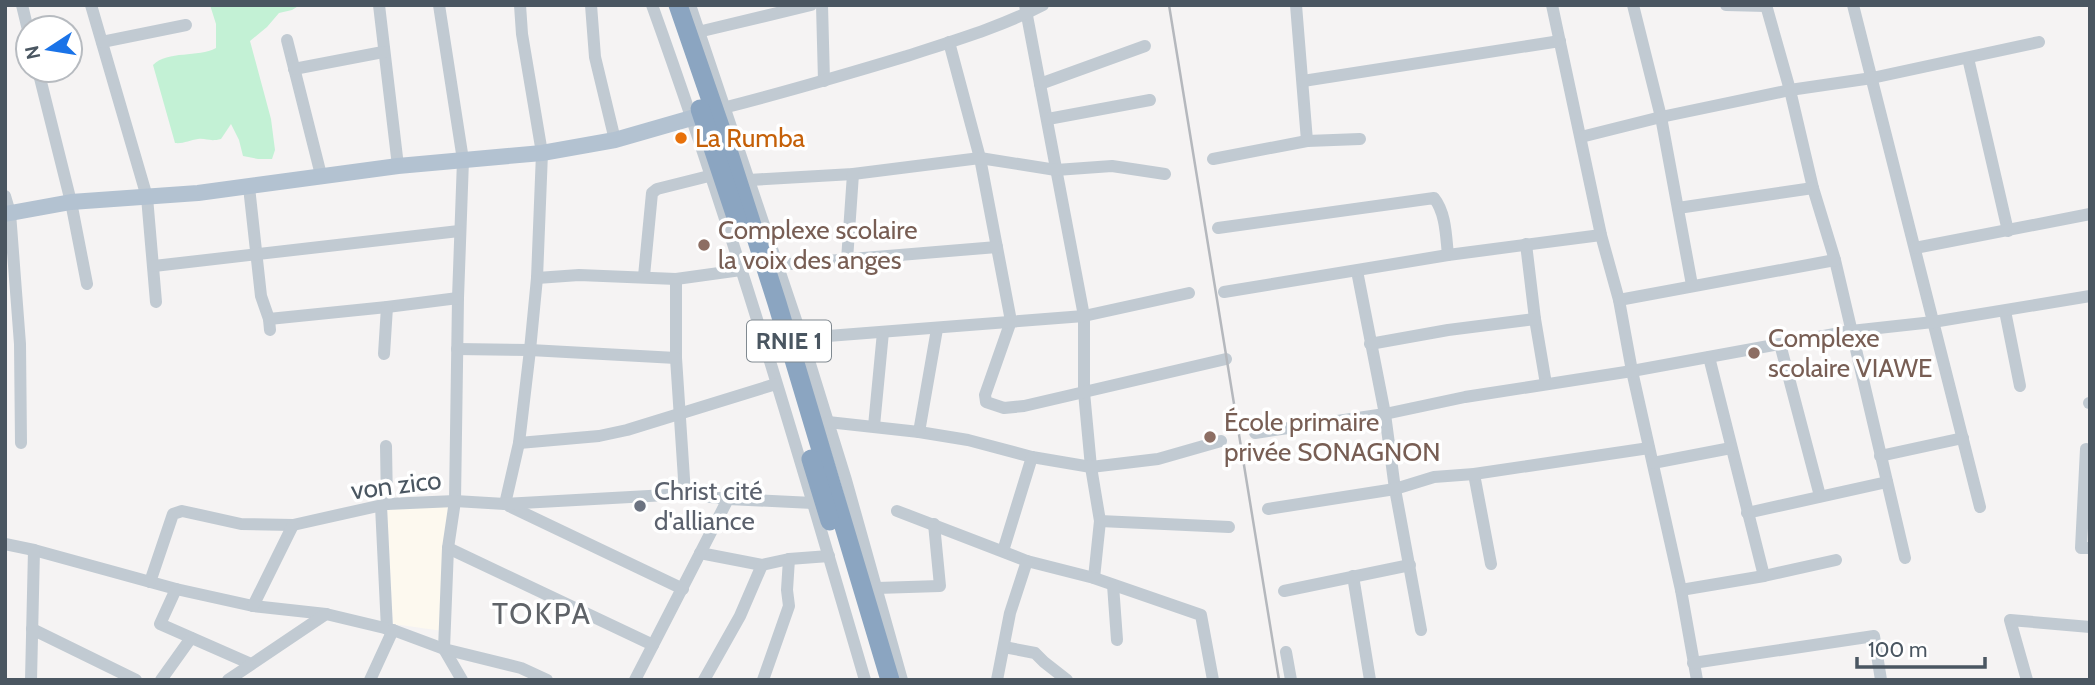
<svg xmlns="http://www.w3.org/2000/svg" width="2095" height="685" font-family="Cabin,sans-serif">
  <rect width="100%" height="100%" fill="#f5f3f3"/>
  <polygon fill="#fdf9ef" points="448,503 443,631 393,624 387,506"/>
  <path fill="#c3f1d5" d="M210,5h90l-8,5 -13,3 -12,14 -17,14 21,78 4,31 -3,9h-14l-15,-3 -4,-16 -8,-16 -10,15c-12,3 -14,-1 -23,0 -8,1 -15,5 -23,4l-22,-78c15,-15 45,-7 63,-17v-24z"/>
  <g fill="none" stroke-linecap="round" stroke-linejoin="round">
    <g stroke="#c1cad2" stroke-width="12">
      <polyline points="22,5 28,30"/>
      <polyline points="91,5 147,197 156,302"/>
      <polyline points="379,5 398,166"/>
      <polyline points="439,5 463,160 458,298 455,501 448,548 444,649 462,680"/>
      <polyline points="591,5 595,57 615,140"/>
      <path d="M652,5c80,222 147,449 213,675"/>
      <polyline points="690,5 802,338 846,480 902,680"/>
      <polyline points="822,5 824,81"/>
      <polyline points="1025,5 1084,316 1084,392 1091,467 1100,521 1094,578"/>
      <polyline points="1296,5 1307,141"/>
      <polyline points="1552,5 1601,235 1619,300 1632,371 1681,590 1697,680"/>
      <polyline points="1633,5 1661,117 1692,285"/>
      <polyline points="1726,5 1766,6"/>
      <polyline points="1766,5 1790,90 1813,188 1835,260 1905,558"/>
      <polyline points="1853,5 1980,507"/>
      <polyline points="698,32 811,5"/>
      <polyline points="287,40 321,175"/>
      <polyline points="102,42 186,25"/>
      <polyline points="949,42 980,158 1011,321 985,395 986,402 1004,408 1024,406 1226,359"/>
      <polyline points="1968,58 2008,231"/>
      <polyline points="294,69 383,52"/>
      <polyline points="38,70 71,202 87,284"/>
      <polyline points="1303,81 1560,41"/>
      <polyline points="1040,84 1145,46"/>
      <path d="M719,109c63,-16 125,-34 188,-53 46,-15 94,-29 136,-51"/>
      <polyline points="1048,119 1150,100"/>
      <polyline points="1581,137 1661,117 1790,90 1872,78 2039,42"/>
      <polyline points="1213,159 1307,141 1360,139"/>
      <polyline points="749,180 853,174 980,158 1056,170 1112,166 1165,174"/>
      <polyline points="249,187 261,296 269,319 270,330"/>
      <polyline points="5,196 10,213 20,344 21,443"/>
      <polyline points="1678,208 1813,188"/>
      <path d="M1218,228l216,-30c12,15 12,39 14,57"/>
      <polyline points="1526,244 1535,319 1546,384"/>
      <polyline points="1915,248 2090,214"/>
      <polyline points="847,260 853,174"/>
      <polyline points="778,265 997,247"/>
      <polyline points="154,266 459,231"/>
      <polyline points="1357,271 1385,414 1395,489 1421,630"/>
      <polyline points="644,276 652,193 657,189 709,176"/>
      <polyline points="537,278 579,275 676,279 741,270"/>
      <polyline points="676,279 676,358 685,494"/>
      <polyline points="1224,292 1448,255 1601,235"/>
      <polyline points="1619,300 1835,260"/>
      <polyline points="2005,311 2020,386"/>
      <polyline points="269,319 387,307 458,298"/>
      <polyline points="802,338 1084,316 1189,293"/>
      <polyline points="1370,344 1448,330 1535,319"/>
      <polyline points="1780,344 1820,496"/>
      <polyline points="457,349 530,350 676,358"/>
      <polyline points="384,354 387,307"/>
      <polyline points="1709,357 1764,576"/>
      <polyline points="2089,403 2090,403"/>
      <polyline points="828,422 919,432 968,440 1032,457 1091,467 1158,459 1221,441"/>
      <polyline points="874,426 883,332"/>
      <polyline points="919,432 937,329"/>
      <polyline points="1255,433 1385,414 1465,397 1632,371 1851,331 1933,322 2090,296"/>
      <polyline points="519,443 599,436 627,430 776,384"/>
      <polyline points="386,446 387,504"/>
      <polyline points="2086,449 2081,548 2090,548"/>
      <polyline points="1880,456 1963,438"/>
      <polyline points="1653,463 1731,448"/>
      <polyline points="1474,474 1491,564"/>
      <polyline points="505,504 519,443 530,350 537,278 542,153 522,34 520,5"/>
      <polyline points="381,506 387,629"/>
      <polyline points="509,506 683,589"/>
      <polyline points="1268,509 1395,489 1434,477 1474,474 1649,448"/>
      <polyline points="897,511 1027,561 1094,578 1201,615 1213,680"/>
      <polyline points="1747,513 1887,482"/>
      <polyline points="1100,521 1229,527"/>
      <polyline points="5,544 34,550 176,589 253,606 326,614 393,630 444,649 521,668 547,680"/>
      <polyline points="448,548 653,645"/>
      <polyline points="1003,551 1032,457"/>
      <polyline points="700,553 762,565 789,559 829,556"/>
      <polyline points="1353,576 1370,680"/>
      <polyline points="150,582 173,514 182,511 241,524 293,525 387,504 455,501 505,504 685,494 728,499 813,503"/>
      <polyline points="1113,585 1117,640"/>
      <polyline points="877,588 940,586 934,524"/>
      <polyline points="176,589 160,624 251,664"/>
      <polyline points="1681,590 1764,576 1836,560"/>
      <polyline points="1284,591 1410,565"/>
      <polyline points="253,606 293,525"/>
      <polyline points="32,629 136,680"/>
      <polyline points="1004,647 1035,653 1044,662 1067,680"/>
      <polyline points="1286,652 1291,680"/>
      <polyline points="1693,663 1874,636 1881,680"/>
      <polyline points="31,680 34,550"/>
      <polyline points="161,680 191,638"/>
      <polyline points="228,680 326,614"/>
      <polyline points="370,680 393,630"/>
      <polyline points="635,680 728,499"/>
      <polyline points="704,680 740,616 762,565"/>
      <polyline points="763,680 789,606 787,590 789,559"/>
      <polyline points="997,680 1010,613 1027,561"/>
      <polyline points="2027,680 2010,620 2090,627"/>
    </g>
    <polyline stroke="#b3c2d1" stroke-width="16" points="5,214 71,202 198,193 398,166 542,153 615,140 702,115"/>
    <g stroke="#8ba5c1" stroke-width="19">
      <polyline points="678,5 724,138 777,303 890,680"/>
      <polyline points="700,109 737,220"/>
      <polyline points="811,459 830,521"/>
    </g>
    <polyline stroke="#b5b8bd" stroke-width="2.5" points="1169,5 1279,680"/>
  </g>
  <circle fill="#e8710a" stroke="#fff" stroke-width="2.5" cx="681" cy="138" r="7"/>
  <g fill="#8d6e63" stroke="#fff" stroke-width="2.5">
    <circle cx="704" cy="245" r="7"/>
    <circle cx="1754" cy="353" r="7"/>
    <circle cx="1210" cy="437" r="7"/>
  </g>
  <circle fill="#6b7280" stroke="#fff" stroke-width="2.5" cx="640" cy="506" r="7"/>
  <g text-anchor="middle" stroke-width="7" stroke-linejoin="round" paint-order="stroke">
    <rect fill="#fff" stroke="#808990" stroke-width="2" x="747" y="320.5" width="84" height="41" rx="5"/>
    <g font-size="24" font-weight="bold" fill="#4a5661">
      <text x="789" y="349">RNIE 1</text>
    </g>
    <g font-size="26" fill="#c56008" stroke="#fff" text-anchor="start">
      <text x="695" y="147">La Rumba</text>
    </g>
    <g font-size="26" fill="#785e54" stroke="#fff" text-anchor="start">
      <text x="718" y="239">Complexe scolaire<tspan x="718" dy="30">la voix des anges</tspan></text>
      <text x="1768" y="347">Complexe<tspan x="1768" dy="30">scolaire VIAWE</tspan></text>
      <text x="1224" y="431">École primaire<tspan x="1224" dy="30">privée SONAGNON</tspan></text>
    </g>
    <g font-size="26" fill="#4a5661" stroke="#fff">
      <text transform="translate(396 485) rotate(-7)" y="9">von zico</text>
    </g>
    <g font-size="26" fill="#5b616d" stroke="#fff" text-anchor="start">
      <text x="654" y="500">Christ cité<tspan x="654" dy="30">d'alliance</tspan></text>
    </g>
    <g font-size="30" letter-spacing="2" fill="#5f6368" stroke="#fff">
      <text x="542" y="624">TOKPA</text>
    </g>
  </g>
  <rect width="2095" height="685" fill="none" stroke="#4a5661" stroke-width="14"/>
  <g transform="translate(49 49) rotate(258)"><circle r="33" fill="#ffffff" stroke="#b7bbc0" stroke-width="2"/>
  <path d="M0-5L12 26L0 18L-12 26Z" fill="#1a73e8"/>
  <text y="-10" font-size="19" font-weight="bold" text-anchor="middle" fill="#4a5661">N</text>
  </g>
  <path d="M1857 657v10h128v-10" fill="none" stroke="#4a5661" stroke-width="3.5"/>
  <text x="1868" y="657" font-size="21" fill="#4a5661" stroke="#ffffff" stroke-width="5" paint-order="stroke">100 m</text>
</svg>
